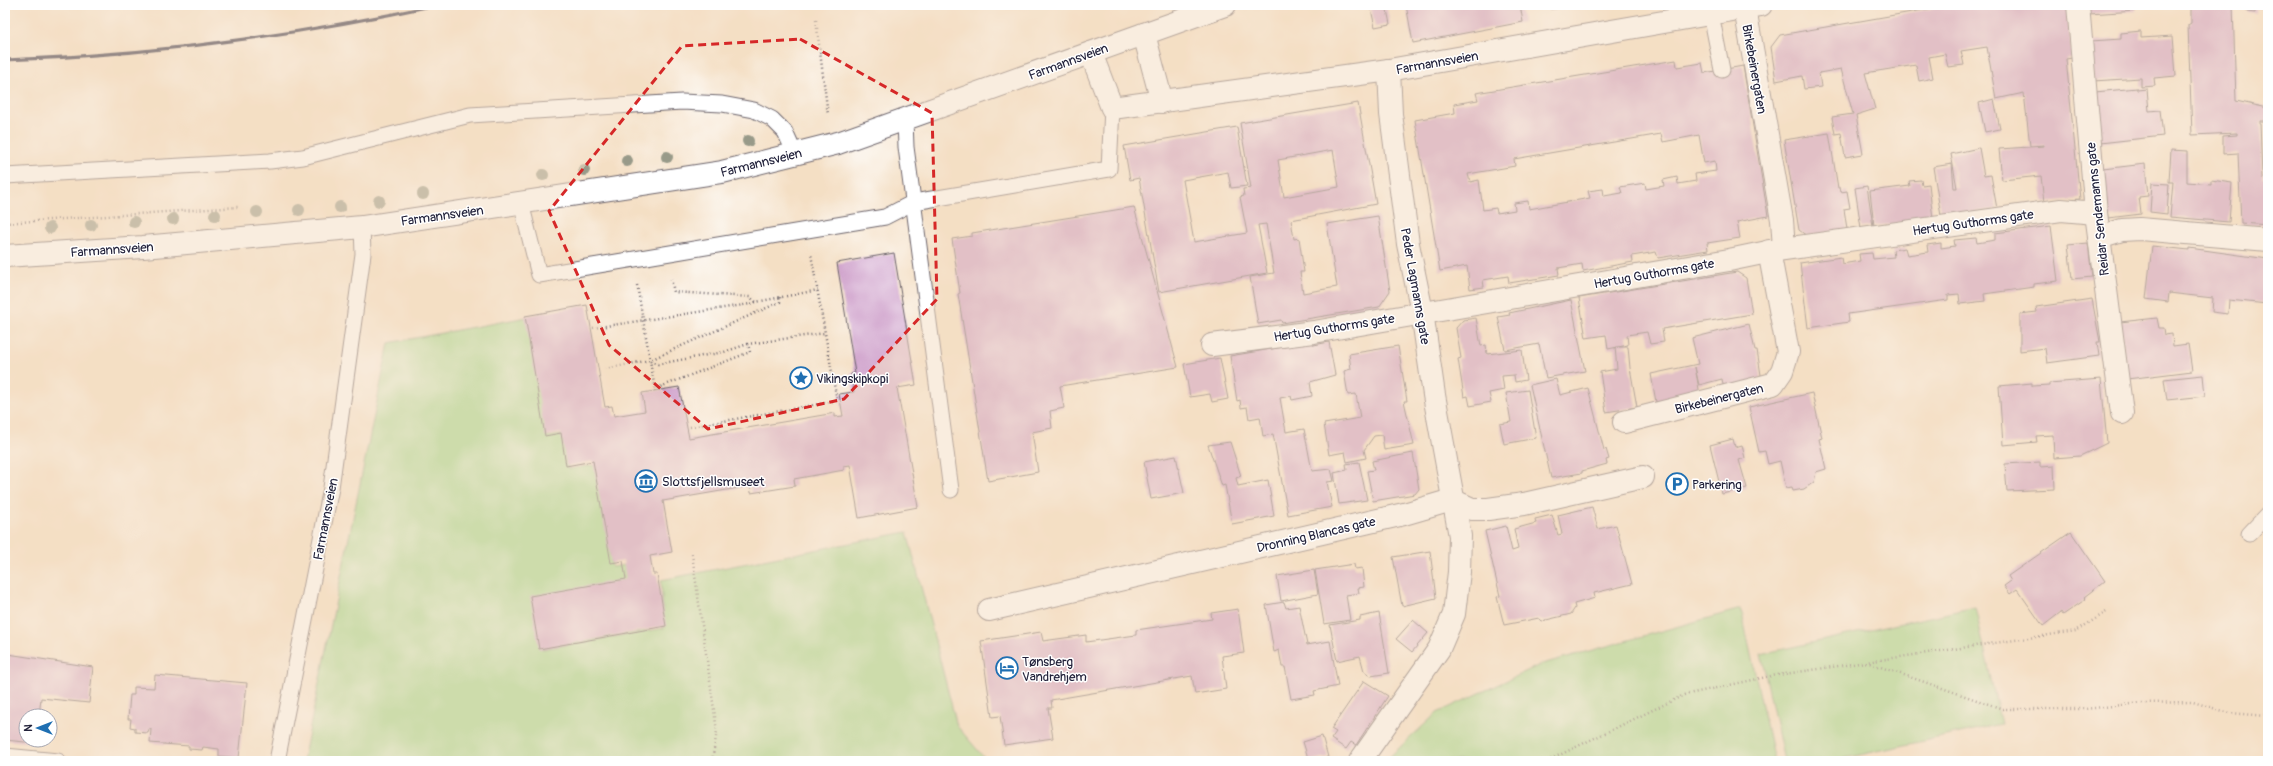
<svg xmlns="http://www.w3.org/2000/svg" width="2273" height="766" font-family="Pangolin,sans-serif">
  <rect width="100%" height="100%" fill="#fff"/>
  <filter id="ink" filterUnits="userSpaceOnUse"><feTurbulence type="fractalNoise" baseFrequency=".025" numOctaves="2"/><feDisplacementMap in="SourceGraphic" scale="8" xChannelSelector="R" yChannelSelector="G"/><feConvolveMatrix kernelMatrix="1 2 1 2 8 2 1 2 1" color-interpolation-filters="sRGB"/></filter>
  <filter id="wash" filterUnits="userSpaceOnUse"><feTurbulence type="fractalNoise" baseFrequency=".012" numOctaves="4" result="noise"/><feDisplacementMap in="SourceGraphic" scale="16" xChannelSelector="R" yChannelSelector="G"/><feGaussianBlur stdDeviation="0.9" result="paint"/><feColorMatrix in="noise" values="0 0 0 0 0 0 0 0 0 0 0 0 0 0 0 0 0 1.4 0 .05"/><feComposite in="paint" operator="in"/></filter>
  <g filter="url(#wash)">
    <rect width="100%" height="100%" fill="#f4dfc4"/>
    <g fill="#9ed98d" stroke="#607e64">
      <polygon points="527,317 547,437 562,435 568,469 595,465 612,567 625,565 627,582 533,598 542,649 664,628 661,580 907,532 957,726 987,761 303,761 389,343"/>
      <polygon points="1975,607 2001,724 1832,761 1784,761 1761,654"/>
      <polygon points="1741,609 1774,761 1385,761 1437,713 1542,664"/>
    </g>
    <g id="blocks">
      <g fill="#cc9bc8" fill-rule="evenodd">
        <polygon points="1370,5 1386,5 1390,24 1375,27"/>
        <polygon points="1406,5 1520,5 1523,22 1413,43"/>
        <polygon points="1549,5 1584,5 1584,7 1550,9"/>
        <polygon points="1952,5 2067,5 2072,58 2066,59 2080,199 2044,202 2041,176 2002,180 1999,149 2044,146 2044,145 2030,146 2024,93 1996,99 1987,47 1961,51 1964,65 1948,67 1945,54 1929,57 1933,78 1919,81 1916,65 1865,73 1875,109 1856,115 1863,154 1845,157 1841,133 1835,134 1832,117 1853,114 1841,69 1819,73 1821,87 1804,89 1802,76 1776,81 1771,47 1780,35"/>
        <polygon points="2088,5 2135,5 2136,11 2089,14"/>
        <polygon points="2191,5 2233,5 2236,101 2268,108 2268,121 2260,121 2262,178 2268,179 2268,225 2241,223 2238,153 2223,154 2223,136 2237,135 2237,133 2192,135 2188,25 2191,23"/>
        <polygon points="2246,5 2268,5 2268,8 2255,8 2255,13 2247,12"/>
        <polygon points="2141,31 2141,38 2173,36 2176,76 2154,78 2155,86 2141,87 2141,78 2093,81 2091,41 2121,39 2121,33"/>
        <path d="M1676,60l1,7 25,-4 2,10 39,-7 25,150 -31,6 3,16 -33,5 1,7 -50,8 -2,-6 -24,4 1,6 -50,9 -1,-7 -24,4 1,7 -50,8 -1,-7 -25,4 1,7 -14,2 -3,-23 -27,5 -25,-151 40,-7 -1,-9 24,-4 -2,-7zM1661,134l2,8 36,-7 5,28 11,-2 1,10 -21,3 1,7 -18,3 -1,-7 -14,3 1,6 -18,3 -1,-6 -25,4 2,6 -18,3 -1,-7 -15,2 2,7 -61,11 -1,-8 -14,2 1,7 -18,3 -1,-5 -13,2 -4,-30 -9,2 -2,-8 47,-8 -1,-7z"/>
        <polygon points="2137,88 2137,90 2147,89 2149,111 2160,110 2163,136 2100,143 2095,92"/>
        <polygon points="1994,99 2000,129 1985,132 1979,103"/>
        <path d="M1358,103l18,101 -85,16 3,19 5,-1 5,34h-4l3,21 34,-6 -10,-63 51,-8 12,75 -11,16 -97,16 -1,-3 -23,4 -8,-47 24,-4 -8,-49 -8,1 9,48 -108,19 -20,-114 -9,2 -6,-34 113,-19 10,59 -16,2 -3,-16 -45,8 11,62 53,-9 -7,-36 4,-1 -1,-7 8,-1 -11,-65zM1333,150l6,37 -55,10 -6,-37z"/>
        <polygon points="1829,133 1838,188 1840,188 1841,192 1847,191 1850,208 1844,209 1847,229 1807,236 1799,230 1784,140"/>
        <polygon points="1979,148 1984,176 1991,175 1997,209 1941,216 1933,167 1952,164 1954,188 1957,188 1951,154"/>
        <polygon points="2171,150 2187,151 2187,182 2211,184 2211,180 2232,183 2229,222 2170,217 2173,182 2169,182"/>
        <polygon points="2145,164 2148,196 2139,197 2141,214 2108,218 2103,169"/>
        <polygon points="1921,180 1922,185 1929,184 1933,219 1874,226 1870,191 1910,186 1909,181"/>
        <polygon points="2152,183 2169,184 2167,214 2150,212"/>
        <polygon points="1867,186 1873,226 1861,228 1855,188"/>
        <polygon points="1134,207 1178,367 1060,386 1064,408 1050,411 1052,428 1032,432 1038,472 988,481 958,294 960,293 952,239 972,236 972,233"/>
        <polygon points="2051,226 2058,281 2034,284 2034,287 1984,294 1985,301 1960,304 1959,294 1948,295 1948,300 1848,314 1849,322 1808,328 1800,263 1841,257 1842,264 1860,261 1859,254 1872,253 1873,259 1894,257 1893,250 1905,248 1907,255 1928,252 1927,245 1941,243 1941,248 1955,246 1954,240 1976,238 1977,243 1995,240 1995,233"/>
        <polygon points="2088,243 2092,277 2072,279 2068,245"/>
        <polygon points="2152,246 2189,250 2189,248 2268,259 2267,304 2229,300 2228,314 2212,312 2213,298 2169,293 2168,302 2146,299"/>
        <polygon points="894,253 916,385 897,388 918,507 859,518 850,465 844,466 844,470 794,479 795,486 751,493 750,486 663,501 672,552 650,556 653,574 657,574 666,626 539,649 530,596 626,579 623,561 611,563 593,461 566,466 561,433 545,436 525,316 587,305 605,407 612,406 614,416 645,411 642,393 679,387 689,438 835,413 835,417 843,416 839,394 854,392 851,374 855,373 837,263"/>
        <polygon points="1737,272 1746,278 1752,314 1662,329 1664,342 1650,344 1647,332 1627,335 1628,345 1608,349 1606,335 1586,338 1579,298"/>
        <polygon points="2092,299 2100,342 2097,342 2099,356 2047,363 2045,348 2020,351 2020,314 2037,312 2036,307"/>
        <polygon points="1571,300 1585,371 1546,378 1539,344 1505,350 1498,317 1510,315 1509,313"/>
        <polygon points="1476,318 1481,346 1486,345 1487,354 1522,350 1526,380 1515,382 1514,375 1502,376 1504,390 1489,393 1491,402 1470,406 1468,396 1464,397 1458,359 1461,358 1456,328 1463,320"/>
        <polygon points="2157,318 2159,328 2164,328 2165,335 2172,334 2173,346 2188,344 2192,371 2127,379 2120,322"/>
        <polygon points="1749,324 1755,350 1757,350 1761,375 1756,383 1724,390 1722,379 1699,385 1695,367 1700,395 1656,402 1651,374 1698,364 1692,338"/>
        <polygon points="1313,342 1314,345 1329,342 1335,375 1310,382 1312,396 1292,400 1291,396 1280,398 1286,432 1304,429 1312,471 1331,469 1334,481 1327,482 1332,507 1288,515 1273,434 1263,436 1260,417 1249,419 1247,407 1241,408 1240,400 1237,401 1230,356"/>
        <polygon points="1398,346 1407,401 1404,401 1414,445 1384,450 1382,435 1374,436 1364,450 1366,458 1347,462 1345,452 1329,455 1324,424 1360,418 1356,394 1348,395 1344,371 1351,369 1349,354"/>
        <polygon points="1615,347 1628,347 1630,368 1637,407 1606,412 1600,372 1617,369"/>
        <polygon points="1220,358 1228,399 1212,402 1210,394 1190,397 1184,364"/>
        <polygon points="2203,375 2205,396 2167,400 2164,379"/>
        <polygon points="1556,379 1560,395 1588,388 1604,450 1606,449 1609,459 1606,460 1607,464 1582,471 1582,473 1551,478 1530,385"/>
        <polygon points="2101,379 2107,443 2080,456 2054,458 2053,435 2036,436 2037,442 2003,445 1999,386 2032,383 2032,386 2049,385 2049,383"/>
        <polygon points="1528,390 1536,438 1504,444 1500,424 1511,422 1506,393"/>
        <polygon points="1812,393 1822,438 1819,439 1826,469 1816,472 1814,482 1804,489 1793,491 1792,487 1786,488 1780,461 1768,464 1765,451 1759,452 1749,407"/>
        <polygon points="1733,439 1735,447 1742,445 1745,458 1739,460 1747,488 1722,494 1710,445"/>
        <polygon points="1230,442 1241,476 1236,478 1238,486 1268,480 1274,516 1232,524 1225,485 1222,486 1208,445"/>
        <polygon points="1413,453 1419,489 1415,494 1373,501 1367,471 1374,470 1372,461"/>
        <polygon points="1176,456 1184,493 1151,499 1144,462"/>
        <polygon points="1359,462 1367,500 1339,504 1334,473 1347,470 1346,464"/>
        <polygon points="2040,462 2040,467 2054,466 2055,489 2007,491 2005,464"/>
        <polygon points="1592,507 1598,529 1616,525 1632,584 1594,593 1595,598 1574,604 1575,608 1571,614 1542,621 1539,618 1504,625 1497,597 1500,596 1485,531 1506,526 1512,551 1518,549 1514,529 1536,523 1535,519 1552,515 1558,535 1562,534 1558,515"/>
        <polygon points="2071,532 2105,581 2084,597 2086,599 2063,615 2061,612 2043,626 2017,589 2010,594 2004,586 2011,581 2008,576"/>
        <polygon points="1430,551 1436,598 1402,606 1393,557"/>
        <polygon points="1354,564 1355,569 1362,568 1364,587 1358,588 1359,593 1346,595 1350,620 1324,624 1315,570"/>
        <polygon points="1314,570 1318,594 1281,601 1277,576"/>
        <polygon points="1284,602 1286,608 1299,606 1307,645 1330,641 1338,686 1314,691 1315,695 1291,699 1285,667 1282,667 1279,650 1274,652 1266,605"/>
        <polygon points="1238,609 1244,653 1222,656 1226,689 1195,694 1192,676 1051,700 1052,708 1048,708 1053,738 1004,745 1000,716 992,717 981,641 1041,632 1043,641 1086,635 1086,642 1136,635 1136,630 1212,619 1211,613"/>
        <polygon points="1379,613 1389,673 1371,676 1364,671 1360,656 1337,661 1330,625 1360,620 1360,617"/>
        <polygon points="1413,620 1428,633 1412,652 1396,639"/>
        <polygon points="8,654 93,667 89,703 41,698 39,716 26,716 26,740 36,740 35,743 5,740 5,678"/>
        <polygon points="155,675 247,683 239,758 219,756 219,749 203,747 202,750 189,749 189,746 150,743 151,729 149,729 148,733 135,732 135,728 130,727 131,719 128,719 130,695 134,695 134,687 154,688"/>
        <polygon points="1364,681 1388,696 1356,745 1351,742 1346,749 1331,739 1336,732 1331,729"/>
        <polygon points="1322,736 1328,757 1309,761 1303,742"/>
      </g>
    </g>
  </g>
  <g filter="url(#ink)">
    <use href="#blocks" fill-opacity="0" stroke="#6c646b" stroke-width="1"/>
    <g fill="none" stroke-linecap="round" stroke-linejoin="round">
      <g stroke="#6c646b" stroke-width="17">
        <g id="lane">
          <polyline points="1711,14 1722,70"/>
          <polyline points="905,120 906,147 951,490"/>
          <polyline points="5,176 270,161 303,157 470,115 682,102 722,104 754,110 772,119 785,132 795,154"/>
          <polyline points="521,203 539,275 885,217 914,202 1109,169 1112,108"/>
          <polyline points="2249,534 2268,514"/>
          <polyline points="5,756 58,761"/>
          <polyline points="277,761 331,488 363,254 362,227"/>
        </g>
      </g>
      <g stroke="#6c646b" stroke-width="24">
        <g id="street">
          <polyline points="2078,5 2096,213 2122,413"/>
          <polyline points="1745,8 1782,220 1784,248"/>
          <polyline points="2099,237 2122,230 2140,229 2268,240"/>
          <polyline points="1212,345 1314,332 1729,260 1777,250 2061,210 2096,213"/>
          <polyline points="1624,422 1773,384 1782,371 1788,352 1769,251"/>
          <polyline points="989,610 1404,514 1452,500 1472,509 1488,509 1524,504 1643,477"/>
          <polyline points="1360,761 1439,649 1454,614 1459,572 1460,536 1434,395 1422,312 1408,244 1391,114 1389,70"/>
        </g>
      </g>
      <g stroke="#6c646b" stroke-width="24">
        <g id="secondary">
          <polyline points="1144,34 1162,102"/>
          <polyline points="1091,53 1112,108 1389,70 1761,5"/>
          <polyline points="5,256 143,247 362,227 722,172 838,143 1225,5"/>
        </g>
      </g>
      <g stroke="#6c646b" stroke-width="2.5" stroke-dasharray="1 3" stroke-linecap="butt">
        <polyline points="816,20 828,115"/>
        <polyline points="5,223 238,207"/>
        <polyline points="671,279 674,292 750,297 756,302 818,290"/>
        <polyline points="637,285 655,389"/>
        <polyline points="593,328 750,304 756,302"/>
        <polyline points="650,361 658,364 724,352 748,344 825,333"/>
        <polyline points="605,369 650,360 780,302 780,297"/>
        <polyline points="655,391 655,389 750,352 748,344"/>
        <polyline points="690,427 837,401 811,254"/>
        <polyline points="692,554 717,731 712,761"/>
        <polyline points="1866,662 2003,709 2085,709 2141,703 2193,702 2230,713 2268,716"/>
        <polyline points="1547,761 1684,695 1771,676 2076,631 2108,611"/>
      </g>
      <use href="#lane" stroke="#fff" stroke-width="15"/>
      <use href="#street" stroke="#fff" stroke-width="22"/>
      <use href="#secondary" stroke="#fff" stroke-width="22"/>
      <path stroke="#22223b" stroke-width="3" d="M5,60c146,-5 289,-24 431,-55"/>
    </g>
    <g fill="#989a89">
      <circle cx="748" cy="141" r="6"/>
      <circle cx="667" cy="157" r="6"/>
      <circle cx="627" cy="161" r="6"/>
      <circle cx="584" cy="170" r="6"/>
      <circle cx="543" cy="175" r="6"/>
      <circle cx="423" cy="194" r="6"/>
      <circle cx="379" cy="201" r="6"/>
      <circle cx="340" cy="207" r="6"/>
      <circle cx="299" cy="210" r="6"/>
      <circle cx="257" cy="212" r="6"/>
      <circle cx="215" cy="215" r="6"/>
      <circle cx="173" cy="219" r="6"/>
      <circle cx="134" cy="222" r="6"/>
      <circle cx="91" cy="225" r="6"/>
      <circle cx="50" cy="228" r="6"/>
    </g>
  </g>
  <path d="M0 0H2273V766H0ZM800,39l132,74 5,186 -93,100 -136,30 -99,-84 -60,-134 133,-165z" fill="#f4dfc4" fill-opacity=".55" fill-rule="evenodd"/>
  <path fill="none" stroke="#d62828" stroke-width="3" stroke-dasharray="8 5" stroke-linejoin="round" d="M800,39l132,74 5,186 -93,100 -136,30 -99,-84 -60,-134 133,-165z"/>
  <defs>
    <g id="sight-ring" transform="scale(1.15)"><circle r="9.5" fill="#fff" stroke="#1f6fb2" stroke-width="1.5"/><path d="M0-6L1.8-2.2L6-1.7L2.9 1.2L3.7 5.4L0 3.3L-3.7 5.4L-2.9 1.2L-6-1.7L-1.8-2.2Z" fill="#1f6fb2"/></g>
    <g id="museum-ring" transform="scale(1.15)"><circle r="9.5" fill="#fff" stroke="#1f6fb2" stroke-width="1.5"/><path d="M0-6L6-3V-2H-6V-3ZM-5-1h2V3h-2ZM-1-1h2V3h-2ZM3-1h2V3H3ZM-6 4H6V6H-6Z" fill="#1f6fb2"/></g>
    <g id="parking-ring" transform="scale(1.15)"><circle r="9.5" fill="#fff" stroke="#1f6fb2" stroke-width="1.5"/><path d="M-3.5-5.5H1a3.5 3.5 0 0 1 0 7H-1V5.5H-3.5ZM-1-3.4V-.6H.8a1.4 1.4 0 0 0 0-2.8Z" fill="#1f6fb2"/></g>
    <g id="hotel-ring" transform="scale(1.15)"><circle r="9.5" fill="#fff" stroke="#1f6fb2" stroke-width="1.5"/><path d="M-6-4.5h1.5V1H6V5H4.5V3h-9V5H-6ZM-4 0a1.8 1.8 0 1 1 3.6 0ZM.5 0V-2.5h3Q6-2.5 6 0Z" fill="#1f6fb2"/></g>
  </defs>
  <g fill-rule="evenodd">
    <use href="#sight-ring" x="801" y="378"/>
    <use href="#museum-ring" x="646" y="481"/>
    <use href="#parking-ring" x="1677" y="484"/>
    <use href="#hotel-ring" x="1007" y="668"/>
  </g>
  <g text-anchor="middle" stroke-width="3" stroke-linejoin="round" paint-order="stroke">
    <g font-size="13" fill="#22223b" stroke="#fff">
      <text transform="translate(1068 61) rotate(-20)" y="5">Farmannsveien</text>
      <text transform="translate(1437 62) rotate(-10)" y="5">Farmannsveien</text>
      <text transform="translate(1755 69) rotate(80)" y="5">Birkebeinergaten</text>
      <text transform="translate(761 162) rotate(-14)" y="5">Farmannsveien</text>
      <text transform="translate(2097 209) rotate(-96)" y="5">Reidar Sendemanns gate</text>
      <text transform="translate(442 215) rotate(-8)" y="5">Farmannsveien</text>
      <text transform="translate(1973 222) rotate(-8)" y="5">Hertug Guthorms gate</text>
      <text transform="translate(112 249) rotate(-4)" y="5">Farmannsveien</text>
      <text transform="translate(1654 273) rotate(-10)" y="5">Hertug Guthorms gate</text>
      <text transform="translate(1416 286) rotate(80)" y="5">Peder Lagmanns gate</text>
      <text transform="translate(1334 327) rotate(-9)" y="5">Hertug Guthorms gate</text>
      <text transform="translate(1719 398) rotate(-14)" y="5">Birkebeinergaten</text>
      <text transform="translate(325 519) rotate(-79)" y="5">Farmannsveien</text>
      <text transform="translate(1316 534) rotate(-13)" y="5">Dronning Blancas gate</text>
    </g>
    <g font-size="13" fill="#22223b" stroke="#fff" text-anchor="start">
      <text x="816" y="383">Vikingskipkopi</text>
      <text x="662" y="486">Slottsfjellsmuseet</text>
      <text x="1692" y="489">Parkering</text>
      <text x="1022" y="666">Tønsberg<tspan x="1022" dy="15">Vandrehjem</tspan></text>
    </g>
  </g>
  <rect width="2273" height="766" fill="none" stroke="#fff" stroke-width="20"/>
  <g transform="translate(38 728) rotate(270)"><circle r="19" fill="#ffffff" stroke="#a7a7b1"/>
  <path d="M0-3L7 15L0 10L-7 15Z" fill="#1f6fb2"/>
  <text y="-6" font-size="11" font-weight="bold" text-anchor="middle" fill="#22223b">N</text>
  </g>
</svg>
